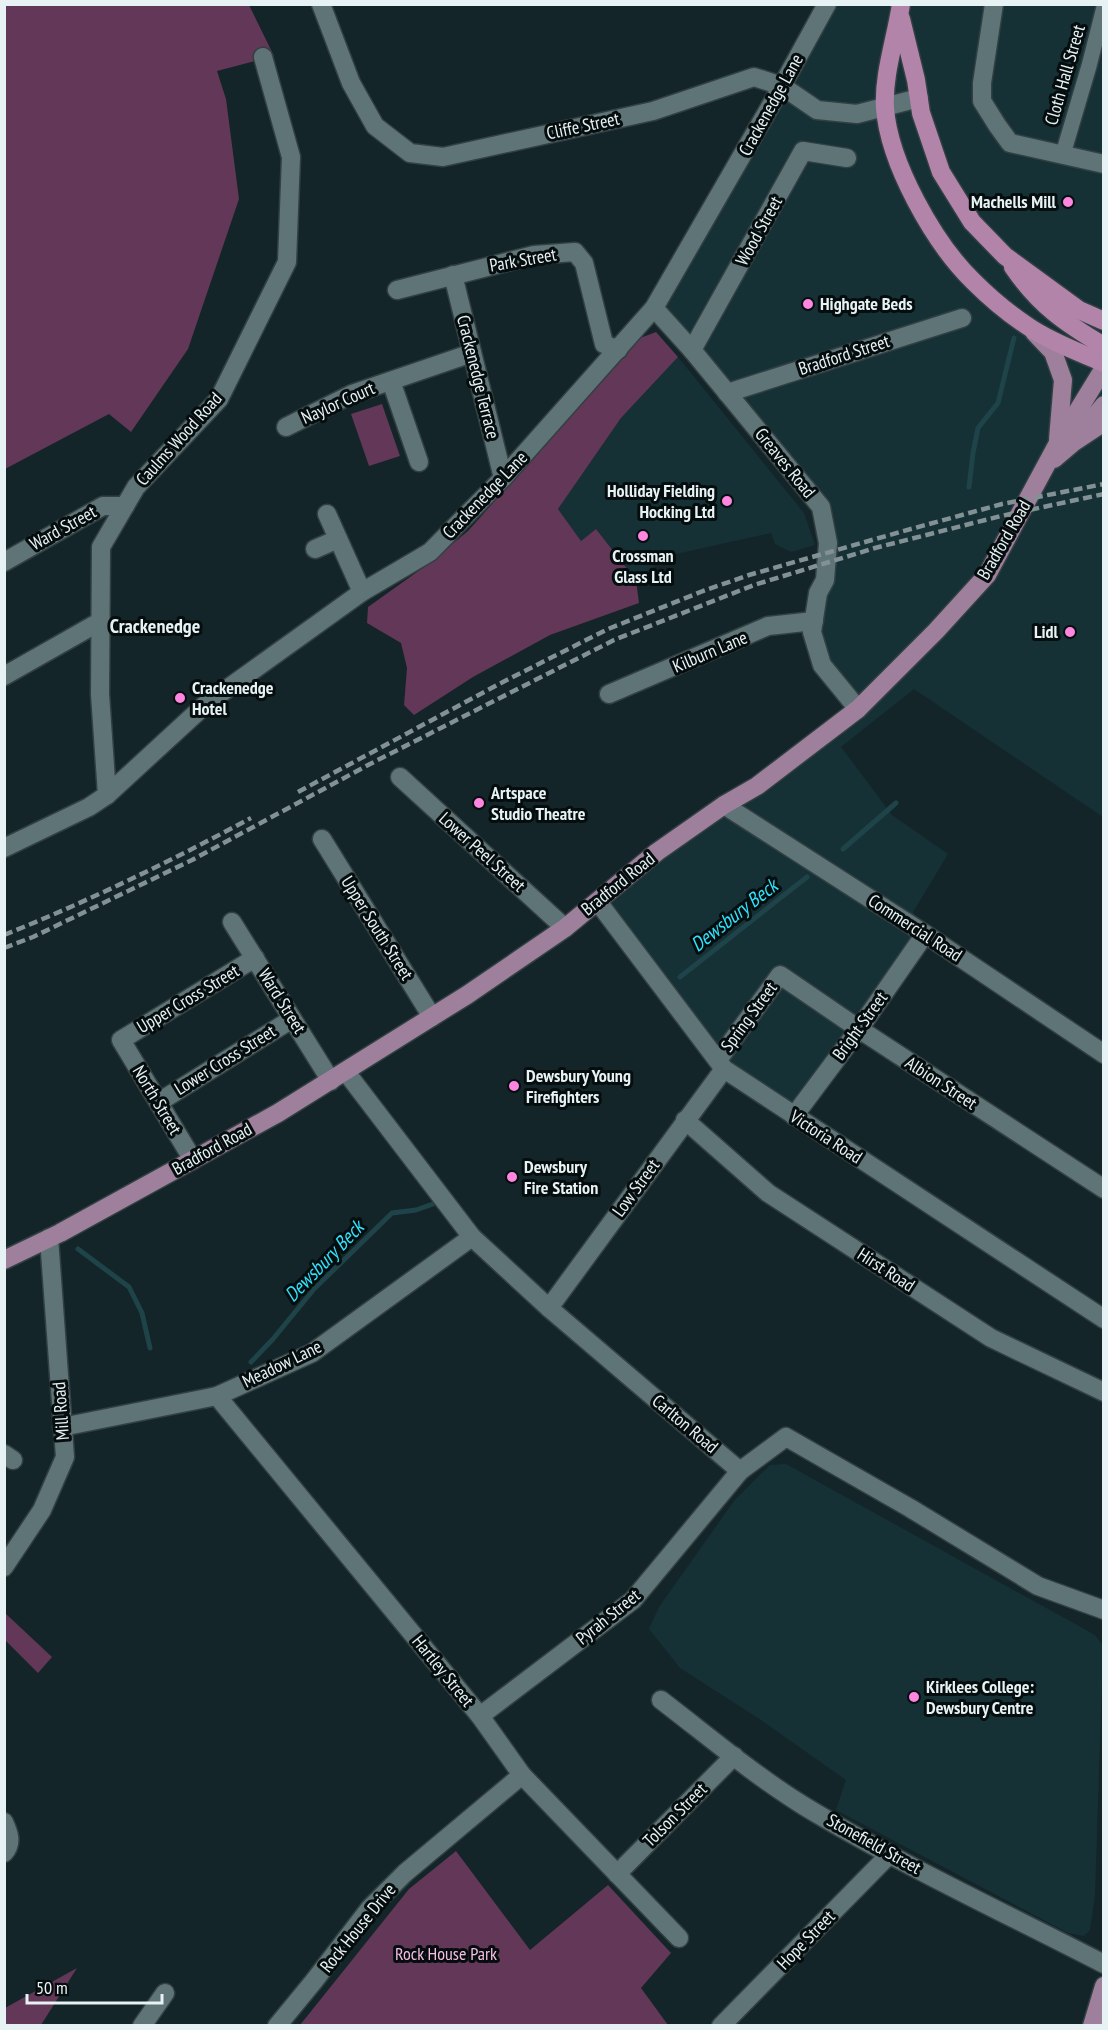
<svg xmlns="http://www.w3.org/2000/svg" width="1108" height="2030" font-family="'PT Sans Narrow',sans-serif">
  <rect width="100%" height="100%" fill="#132528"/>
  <g fill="#153136">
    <polygon points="827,5 1103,5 1103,817 914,689 841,747 892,815 948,854 913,912 925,934 794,1116 724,1069 598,902 858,709 822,665 818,593 821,507 654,308"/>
    <polygon points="678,357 804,513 815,545 791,552 775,544 771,533 667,556 636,580 596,529 581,541 558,509 621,418"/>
    <polygon points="786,1464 1095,1635 1103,1646 1095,1895 1090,1930 1084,1936 1068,1933 836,1810 846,1780 758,1718 680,1668 649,1629 659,1607 734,1501 770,1465"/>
  </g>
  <g fill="#623757">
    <polygon points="5,5 249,5 274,56 217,71 226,99 239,199 188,349 131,432 109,414 5,469"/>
    <polygon points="656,332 678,357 621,418 558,509 581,541 596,529 636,580 639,603 550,635 473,677 414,715 404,705 407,668 401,643 367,623 368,607 424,567 468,531 640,338"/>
    <polygon points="382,404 400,456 369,466 351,414"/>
    <polygon points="5,1613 52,1657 38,1673 5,1640"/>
    <polygon points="456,1851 530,1950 608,1885 671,1953 641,1988 668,2025 300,2025 409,1889"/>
    <polygon points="77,1968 41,2025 5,2025 5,2008"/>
  </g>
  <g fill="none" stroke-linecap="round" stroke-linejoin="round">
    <g stroke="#1e4349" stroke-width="5">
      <polyline points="969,487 973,453 978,428 998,403 1014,338"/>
      <polyline points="843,849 896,803"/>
      <polyline points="680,977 807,877"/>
      <polyline points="78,1249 129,1287 142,1313 150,1348"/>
      <polyline points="251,1362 273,1339 314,1289 392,1213 416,1210 433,1204"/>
    </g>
    <g stroke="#334043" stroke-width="18">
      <polyline id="pedestrian" points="1063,154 1089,66 1104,7"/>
    </g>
    <g stroke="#334043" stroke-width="21">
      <g id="minor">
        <polyline points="321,4 351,83 375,126 410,153 443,157 653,111 754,77 782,86 827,4"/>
        <polyline points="994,4 982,83 982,101 997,125 1010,143 1104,164"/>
        <polyline points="453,275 503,478"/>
        <polyline points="397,290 534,255 575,252 584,263 604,344 618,350"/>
        <polyline points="654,308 692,350 821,507 828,543 825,580 818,593 812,632 822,665 858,709"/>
        <polyline points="692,350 803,151 847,158"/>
        <polyline points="391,381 419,462"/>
        <polyline points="727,393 962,318"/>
        <polyline points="286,427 352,394 472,353"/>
        <polyline points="327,514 362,592"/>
        <polyline points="315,549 338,539"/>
        <polyline points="4,562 103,506 125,506"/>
        <polyline points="4,676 101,621"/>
        <polyline points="609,694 768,626 814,621"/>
        <polyline points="400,777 565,928"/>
        <polyline points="107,795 100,694 101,547 136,487 219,399 287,262 291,157 263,57"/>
        <polyline points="724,805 925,934 1104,1054"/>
        <polyline points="322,839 432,1017"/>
        <polyline points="598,902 724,1069 1104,1319"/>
        <polyline points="232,922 331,1081"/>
        <polyline points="718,1060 780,975 859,1029 1104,1189"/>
        <polyline points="346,1072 472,1237 549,1308 740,1471 786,1437 910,1508 1038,1586 1104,1610"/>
        <polyline points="159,1102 292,1019"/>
        <polyline points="794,1116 859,1029 925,934"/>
        <polyline points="685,1120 768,1193 991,1338 1104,1392"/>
        <polyline points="193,1160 121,1040 255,958"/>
        <polyline points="549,1308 724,1069"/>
        <polyline points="217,1396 480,1716 522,1775 679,1938"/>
        <polyline points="62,1427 217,1396 312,1353 472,1237"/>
        <polyline points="4,1454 13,1460"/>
        <polyline points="4,1567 42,1510 65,1457 49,1238"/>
        <path d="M661,1700c47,36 93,75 143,106 96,58 199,106 300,158"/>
        <polyline points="480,1716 633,1600 740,1471"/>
        <path d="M4,1822c5,11 9,21 0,31"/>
        <polyline points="617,1874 734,1756"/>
        <polyline points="142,2026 165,1993"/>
        <polyline points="277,2026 314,1981 370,1908 405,1873 522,1775"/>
        <polyline points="721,2026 890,1854"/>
      </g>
    </g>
    <g stroke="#334043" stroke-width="21">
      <polyline id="tertiary" points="4,848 89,807 107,795 206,704 362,592 430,552 503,478 654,308 782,86 817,110 857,114 919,98"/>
    </g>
    <g stroke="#334043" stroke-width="21">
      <g id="primary">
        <polyline points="1034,332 1053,352 1063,380 1058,439"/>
        <polyline points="1084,429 1104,405"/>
        <polyline points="1054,459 1074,442 1104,422"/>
        <polyline points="4,1260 60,1233 278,1113 467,995 565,928 657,852 724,805 757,786 858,709 936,631 987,575 1058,443 1104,368"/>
        <polyline points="1092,2026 1104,1986"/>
      </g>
    </g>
    <g stroke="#334043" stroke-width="21">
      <g id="trunk">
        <path d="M901,4c-5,34 -18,70 -16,104 4,55 49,135 88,173 17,17 36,33 56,46 22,15 50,25 75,36"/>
        <polyline points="901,19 916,80 921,113 941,172 972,222 1005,256 1079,310 1104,321"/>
        <path d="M1013,267c26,38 52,56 91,79"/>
      </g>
    </g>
    <use href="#pedestrian" stroke="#5f7477" stroke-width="15"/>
    <use href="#minor" stroke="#5f7477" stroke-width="18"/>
    <use href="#tertiary" stroke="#5f7477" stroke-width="18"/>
    <use href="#primary" stroke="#9e809d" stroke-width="18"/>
    <use href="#trunk" stroke="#b384aa" stroke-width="18"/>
    <g stroke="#839194" stroke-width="4.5" stroke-dasharray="9 4.5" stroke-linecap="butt">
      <polyline points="298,792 499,684 608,629 703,591 749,575 900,532 1002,504 1104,484"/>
      <path d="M4,935c85,-34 167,-74 247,-117"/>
      <polyline points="4,948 33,937 192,860 370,764 614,640 754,585 875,548 1001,516 1104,494"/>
    </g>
  </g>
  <g fill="#fe86e0" stroke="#060d0e" stroke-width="2">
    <circle cx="1068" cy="202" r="6"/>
    <circle cx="808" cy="304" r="6"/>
    <circle cx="727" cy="501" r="6"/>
    <circle cx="643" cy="536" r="6"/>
    <circle cx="1070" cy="632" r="6"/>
    <circle cx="180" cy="698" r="6"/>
    <circle cx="479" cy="803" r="6"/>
    <circle cx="514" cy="1086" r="6"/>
    <circle cx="512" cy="1177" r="6"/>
    <circle cx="914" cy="1697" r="6"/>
  </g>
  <g text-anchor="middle" stroke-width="6" stroke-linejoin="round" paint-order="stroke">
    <g font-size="18" fill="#e7f2f4" stroke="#060d0e">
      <text transform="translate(1065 75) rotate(-74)" y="6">Cloth Hall Street</text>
      <text transform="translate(771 105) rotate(-61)" y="6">Crackenedge Lane</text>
      <text transform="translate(583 126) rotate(-12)" y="6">Cliffe Street</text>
      <text transform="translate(759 231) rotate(-61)" y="6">Wood Street</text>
      <text transform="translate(523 260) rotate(-10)" y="6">Park Street</text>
      <text transform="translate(844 355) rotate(-18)" y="6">Bradford Street</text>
      <text transform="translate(478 377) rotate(76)" y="6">Crackenedge Terrace</text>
      <text transform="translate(338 403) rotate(-24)" y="6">Naylor Court</text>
      <text transform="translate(179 439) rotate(-48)" y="6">Caulms Wood Road</text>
      <text transform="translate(785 463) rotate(51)" y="6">Greaves Road</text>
      <text transform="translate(485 495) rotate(-46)" y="6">Crackenedge Lane</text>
      <text transform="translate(63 528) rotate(-29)" y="6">Ward Street</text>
      <text transform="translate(1004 540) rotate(-60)" y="6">Bradford Road</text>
      <text transform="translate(710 652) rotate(-23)" y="6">Kilburn Lane</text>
      <text transform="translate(482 852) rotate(42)" y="6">Lower Peel Street</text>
      <text transform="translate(618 884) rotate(-39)" y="6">Bradford Road</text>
      <text transform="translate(377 928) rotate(58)" y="6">Upper South Street</text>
      <text transform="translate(915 928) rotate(33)" y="6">Commercial Road</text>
      <text transform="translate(188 999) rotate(-31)" y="6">Upper Cross Street</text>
      <text transform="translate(282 1001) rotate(58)" y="6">Ward Street</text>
      <text transform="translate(749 1017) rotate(-54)" y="6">Spring Street</text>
      <text transform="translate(860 1026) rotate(-54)" y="6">Bright Street</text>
      <text transform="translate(225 1060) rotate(-32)" y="6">Lower Cross Street</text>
      <text transform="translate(941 1083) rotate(33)" y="6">Albion Street</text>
      <text transform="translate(157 1100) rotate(59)" y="6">North Street</text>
      <text transform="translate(826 1137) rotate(33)" y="6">Victoria Road</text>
      <text transform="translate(212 1149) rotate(-29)" y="6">Bradford Road</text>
      <text transform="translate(636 1188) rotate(-54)" y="6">Low Street</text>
      <text transform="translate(886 1270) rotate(33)" y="6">Hirst Road</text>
      <text transform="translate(282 1364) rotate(-26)" y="6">Meadow Lane</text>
      <text transform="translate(61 1411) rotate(-94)" y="6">Mill Road</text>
      <text transform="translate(685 1424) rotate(40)" y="6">Carlton Road</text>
      <text transform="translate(608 1617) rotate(-39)" y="6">Pyrah Street</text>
      <text transform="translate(443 1671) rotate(51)" y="6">Hartley Street</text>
      <text transform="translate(675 1815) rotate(-45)" y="6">Tolson Street</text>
      <text transform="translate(874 1844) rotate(29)" y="6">Stonefield Street</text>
      <text transform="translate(358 1928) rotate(-51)" y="6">Rock House Drive</text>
      <text transform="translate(806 1940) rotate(-46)" y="6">Hope Street</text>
    </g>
    <g font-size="18" font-weight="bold" fill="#e7f2f4" stroke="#060d0e" text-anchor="start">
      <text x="1056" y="208" text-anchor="end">Machells Mill</text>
      <text x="820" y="310">Highgate Beds</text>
      <text x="715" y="497" text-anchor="end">Holliday Fielding<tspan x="715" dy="21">Hocking Ltd</tspan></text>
      <text x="643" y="562" text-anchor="middle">Crossman<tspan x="643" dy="21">Glass Ltd</tspan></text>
      <text x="1058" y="638" text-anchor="end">Lidl</text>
      <text x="192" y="694">Crackenedge<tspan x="192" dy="21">Hotel</tspan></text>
      <text x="491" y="799">Artspace<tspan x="491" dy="21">Studio Theatre</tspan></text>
      <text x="526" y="1082">Dewsbury Young<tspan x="526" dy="21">Firefighters</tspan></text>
      <text x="524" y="1173">Dewsbury<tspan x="524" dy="21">Fire Station</tspan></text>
      <text x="926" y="1693">Kirklees College:<tspan x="926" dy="21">Dewsbury Centre</tspan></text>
    </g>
    <g font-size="18" fill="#f6bde6" stroke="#060d0e">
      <text x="446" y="1960">Rock House Park</text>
    </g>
    <g font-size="20" font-weight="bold" fill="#e7f2f4" stroke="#060d0e">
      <text x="155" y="633">Crackenedge</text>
    </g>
    <g font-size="20" font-style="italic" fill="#2fe3fe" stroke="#060d0e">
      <text transform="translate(734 915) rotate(-38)" y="7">Dewsbury Beck</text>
      <text transform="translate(324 1261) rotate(-46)" y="7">Dewsbury Beck</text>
    </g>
  </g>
  <rect width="1108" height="2030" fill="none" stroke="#e7f2f4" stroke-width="12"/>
  <path d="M27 1994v9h135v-9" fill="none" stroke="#e7f2f4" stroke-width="3"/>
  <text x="36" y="1994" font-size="18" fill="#e7f2f4" stroke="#060d0e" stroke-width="4.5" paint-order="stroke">50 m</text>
</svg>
